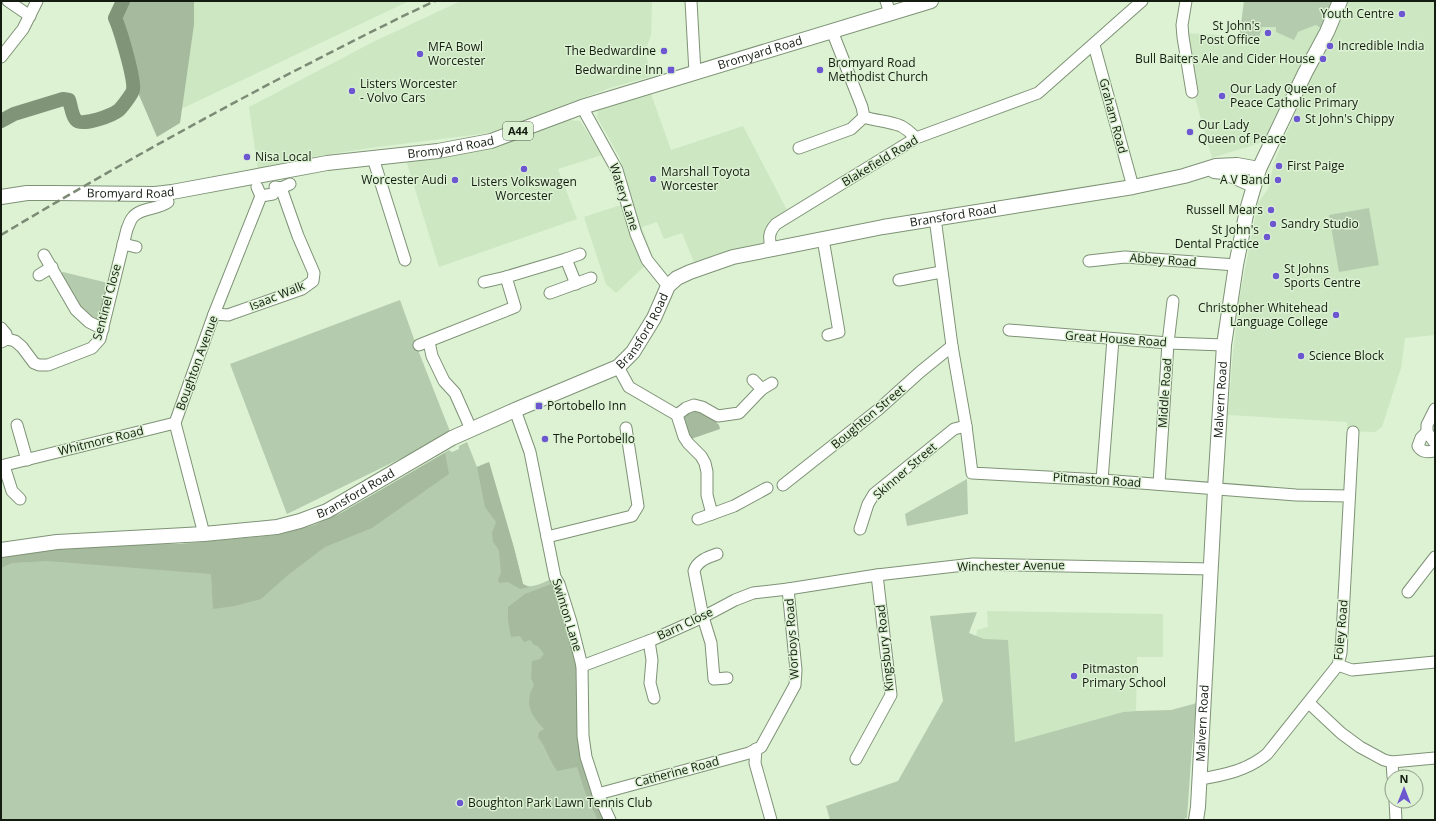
<svg xmlns="http://www.w3.org/2000/svg" width="1436" height="821" font-family="'Open Sans',sans-serif">
  <rect width="100%" height="100%" fill="#dcf2d3"/>
  <g fill="#cce7c2">
    <polygon points="194,1 409,1 181,109 194,25"/>
    <polygon points="461,1 652,1 651,35 645,52 652,76 610,88 488,133 370,148 318,156 258,170 249,107 375,41"/>
    <polygon points="1344,1 1435,1 1435,335 1405,338 1401,368 1382,427 1375,432 1347,431 1347,422 1228,415 1233,352 1240,295 1258,203 1268,189 1275,160"/>
    <polygon points="1316,25 1322,29 1263,142 1212,158 1194,94 1186,33 1218,35 1239,39 1253,44 1262,27 1276,27 1298,32"/>
    <polygon points="651,94 671,150 743,126 787,210 764,233 763,244 694,262 682,233 664,239 657,222 642,227 653,258 616,293 606,284 584,217 633,201 620,158 597,117 598,109"/>
    <polygon points="570,120 580,121 602,155 558,169 577,219 439,267 406,160 492,147"/>
    <polygon points="987,611 1163,614 1163,657 1137,657 1136,711 1123,712 1015,742 984,639 976,636 977,630 988,627"/>
  </g>
  <g fill="#b5cbad">
    <polygon points="1244,1 1333,1 1322,29 1316,25 1298,32 1294,40 1276,32 1276,27 1262,27 1259,37 1253,44 1239,39"/>
    <polygon points="1369,208 1379,265 1339,272 1329,215"/>
    <polygon points="63,272 108,283 100,319 96,321 81,310 60,274"/>
    <polygon points="400,300 418,350 451,434 287,514 230,364"/>
    <path d="M467,442l10,25 12,-5 25,86 9,36c9,6 20,-2 29,-5 8,27 19,56 23,84 5,32 1,65 7,97 4,21 15,40 22,60h-603v-262l85,-13 94,-1 97,-9 19,-5 18,-5 27,-12 108,-63 3,2 7,-3v-3z"/>
    <polygon points="967,479 968,514 907,526 905,514"/>
    <polygon points="977,612 969,633 984,639 1008,640 1015,742 1123,712 1136,711 1171,710 1197,703 1192,747 1187,818 1180,820 830,820 826,806 898,781 943,701 930,616"/>
  </g>
  <g fill="#a6bb9d">
    <polygon points="123,1 194,1 194,25 180,123 157,137 133,81 120,29 115,18"/>
    <path d="M691,410c12,3 19,7 28,15l1,4 -29,10 -5,-14 -2,-11z"/>
    <polygon points="445,453 449,474 372,528 325,547 288,575 261,599 235,606 213,609 211,574 47,561 12,563 1,568 1,558 41,549 86,545 180,544 277,535 296,530 314,525 341,513"/>
    <polygon points="489,462 514,548 523,584 529,587 520,589 508,582 499,583 498,579 501,573 499,550 493,542 492,533 496,522 485,507 477,467"/>
    <path d="M554,583c9,26 18,54 22,82 3,32 0,63 6,95 4,21 14,40 22,60h-6l-12,-25 -9,-28 -20,4c-8,-11 -11,-24 -19,-34l1,-5 5,-3c-14,-15 -20,-26 -10,-44l-3,-7 1,-17 8,-2 4,-5 -6,-8 -4,-1 -4,-5 -6,2 -4,-6 -9,1 -3,-16v-14l17,-13z"/>
  </g>
  <g fill="none" stroke-linecap="round" stroke-linejoin="round">
    <path stroke="#809478" stroke-width="14" d="M1,121l13,-7 49,-15 6,1c2,6 3,16 7,20 6,7 37,-5 43,-10 3,-3 14,-17 14,-20 2,-11 -13,-61 -18,-72l8,-17"/>
    <g stroke="#7e9276" stroke-width="13">
      <g id="minor">
        <polyline points="8,1 30,16"/>
        <polyline points="691,1 695,73"/>
        <polyline points="886,1 890,13"/>
        <polyline points="1186,1 1182,25 1183,37 1192,92"/>
        <path d="M832,31l30,76 2,10c12,4 25,4 37,9 6,3 11,8 15,12"/>
        <polyline points="1094,45 1133,187"/>
        <polyline points="1,57 23,29 37,1"/>
        <polyline points="582,107 617,170 636,234 647,260 668,286"/>
        <polyline points="799,148 851,129 864,117"/>
        <polyline points="373,158 405,260"/>
        <polyline points="257,187 261,196 273,194"/>
        <polyline points="275,187 281,188 290,184"/>
        <polyline points="935,218 952,346 966,426 972,473 1102,480 1296,495 1349,496"/>
        <polyline points="823,239 839,332 828,335"/>
        <polyline points="123,244 136,247"/>
        <path d="M771,248c-2,-10 -3,-15 5,-24l140,-86 122,-45 104,-92"/>
        <polyline points="44,255 76,310 89,322 103,329"/>
        <polyline points="566,259 580,254"/>
        <polyline points="1089,261 1125,257 1236,265"/>
        <polyline points="39,275 52,267"/>
        <polyline points="899,280 941,272"/>
        <polyline points="484,282 506,277"/>
        <polyline points="550,293 591,278"/>
        <polyline points="214,314 228,315 302,289 313,281 314,273 298,236 281,188"/>
        <polyline points="1,328 6,334 7,339"/>
        <polyline points="1009,330 1168,343 1224,345"/>
        <path d="M1,342l6,-3 8,2 7,6 12,16 5,2h9l44,-17 8,-9 27,-110c2,-4 3,-9 6,-12 8,-10 25,-7 35,-15"/>
        <polyline points="429,342 432,356 444,381 455,393 471,429"/>
        <polyline points="419,345 515,307 506,277 566,259 576,284"/>
        <polyline points="618,367 629,387 677,415 684,437 688,443 701,456 705,463 707,472 707,495 712,514 734,506 767,488"/>
        <polyline points="753,380 762,389"/>
        <polyline points="515,410 530,452 555,577 559,584 571,622 582,666 583,736 586,757 598,794 610,820"/>
        <polyline points="677,415 686,408 694,405 702,407 718,416 739,413 762,389 772,383"/>
        <polyline points="17,425 27,460"/>
        <path d="M1427,432l-6,6 -3,8c4,7 10,6 17,5"/>
        <polyline points="1427,432 1427,425 1435,409"/>
        <polyline points="1427,432 1435,443"/>
        <polyline points="1,466 175,423"/>
        <polyline points="4,466 12,491 20,499"/>
        <polyline points="1102,480 1113,339"/>
        <polyline points="1159,484 1168,343 1173,301"/>
        <polyline points="783,485 879,409 920,372 952,346"/>
        <polyline points="698,519 712,514"/>
        <polyline points="860,529 868,504 874,494 954,429 966,426"/>
        <polyline points="204,534 175,423 214,314 261,196"/>
        <polyline points="547,537 632,516 638,506 626,428"/>
        <path d="M717,554c-9,3 -20,7 -23,17l9,46 8,26 3,36 13,-1"/>
        <polyline points="1408,592 1435,557"/>
        <polyline points="649,641 652,660 650,683 654,698"/>
        <polyline points="1338,665 1352,670 1435,662"/>
        <polyline points="582,666 654,639 703,617 735,600 753,593 788,589 877,575 973,564 1211,569"/>
        <polyline points="1309,703 1341,733 1360,747 1384,760 1392,762 1435,758"/>
        <polyline points="756,749 755,763 771,820"/>
        <polyline points="856,759 891,695 877,575"/>
        <polyline points="1392,762 1393,777"/>
        <path d="M1200,779c25,-4 48,-9 67,-25l71,-89 3,-12 12,-221"/>
        <polyline points="598,794 749,753 761,747 795,685 796,670 788,589"/>
        <polyline points="1395,801 1396,820"/>
      </g>
    </g>
    <g stroke="#7e9276" stroke-width="16">
      <g id="major">
        <polyline points="1214,171 1224,172 1253,185"/>
        <path id="s1" d="M1,197l26,-4h26l102,1 17,-2 155,-29 111,-12 53,-10 91,-34 349,-106"/>
        <path id="s2" d="M1,550l56,-8 147,-8 73,-7 23,-6 27,-10 125,-73 63,-28 103,-43 15,-15 21,-34 14,-32 9,-8 13,-6 43,-15 150,-30 250,-40 51,-11 32,-10 21,-1 22,4"/>
        <path id="s3" d="M1196,820l2,-13 17,-318 9,-144 12,-80 11,-55 12,-41 46,-96 22,-41 13,-31"/>
      </g>
    </g>
    <use href="#minor" stroke="#fff" stroke-width="11"/>
    <use href="#major" stroke="#fff" stroke-width="14"/>
    <path stroke="#7c8b75" stroke-width="2.5" stroke-dasharray="8 4" stroke-linecap="butt" d="M1,235c90,-54 181,-105 274,-154 53,-27 106,-55 160,-80"/>
  </g>
  <g fill="#6c57d0" stroke="#dcf2d3" stroke-width="1.5">
    <circle cx="1402" cy="14" r="4"/>
    <circle cx="1268" cy="33" r="4"/>
    <circle cx="1330" cy="46" r="4"/>
    <circle cx="664" cy="51" r="4"/>
    <circle cx="420" cy="54" r="4"/>
    <circle cx="1323" cy="59" r="4"/>
    <rect x="667" y="66" width="8" height="8" rx="2"/>
    <circle cx="820" cy="70" r="4"/>
    <circle cx="352" cy="91" r="4"/>
    <circle cx="1222" cy="96" r="4"/>
    <circle cx="1297" cy="119" r="4"/>
    <circle cx="1190" cy="132" r="4"/>
    <circle cx="247" cy="157" r="4"/>
    <circle cx="1279" cy="166" r="4"/>
    <circle cx="524" cy="169" r="4"/>
    <circle cx="653" cy="179" r="4"/>
    <circle cx="455" cy="180" r="4"/>
    <circle cx="1278" cy="180" r="4"/>
    <circle cx="1271" cy="210" r="4"/>
    <circle cx="1273" cy="224" r="4"/>
    <circle cx="1267" cy="237" r="4"/>
    <circle cx="1276" cy="276" r="4"/>
    <circle cx="1336" cy="315" r="4"/>
    <circle cx="1301" cy="356" r="4"/>
    <rect x="535" y="402" width="8" height="8" rx="2"/>
    <circle cx="545" cy="439" r="4"/>
    <circle cx="1074" cy="676" r="4"/>
    <circle cx="460" cy="803" r="4"/>
  </g>
  <g text-anchor="middle" stroke-width="3" stroke-linejoin="round" paint-order="stroke">
    <rect fill="#dcf2d3" stroke="#505c4b" stroke-width="1" x="503" y="122" width="30" height="18" rx="3"/>
    <g font-size="11" font-weight="bold" fill="#141c11">
      <text x="518" y="135">A44</text>
    </g>
    <g font-size="12" fill="#141c11" stroke="#dcf2d3" text-anchor="start">
      <text x="1394" y="18" text-anchor="end">Youth Centre</text>
      <text x="1260" y="30" text-anchor="end">St John's<tspan x="1260" dy="14">Post Office</tspan></text>
      <text x="1338" y="50">Incredible India</text>
      <text x="428" y="51">MFA Bowl<tspan x="428" dy="14">Worcester</tspan></text>
      <text x="656" y="55" text-anchor="end">The Bedwardine</text>
      <text x="1315" y="63" text-anchor="end">Bull Baiters Ale and Cider House</text>
      <text x="828" y="67">Bromyard Road<tspan x="828" dy="14">Methodist Church</tspan></text>
      <text x="663" y="74" text-anchor="end">Bedwardine Inn</text>
      <text x="360" y="88">Listers Worcester<tspan x="360" dy="14">- Volvo Cars</tspan></text>
      <text x="1230" y="93">Our Lady Queen of<tspan x="1230" dy="14">Peace Catholic Primary</tspan></text>
      <text x="1305" y="123">St John's Chippy</text>
      <text x="1198" y="129">Our Lady<tspan x="1198" dy="14">Queen of Peace</tspan></text>
      <text x="255" y="161">Nisa Local</text>
      <text x="1287" y="170">First Paige</text>
      <text x="661" y="176">Marshall Toyota<tspan x="661" dy="14">Worcester</tspan></text>
      <text x="447" y="184" text-anchor="end">Worcester Audi</text>
      <text x="1270" y="184" text-anchor="end">A V Band</text>
      <text x="524" y="186" text-anchor="middle">Listers Volkswagen<tspan x="524" dy="14">Worcester</tspan></text>
      <text x="1263" y="214" text-anchor="end">Russell Mears</text>
      <text x="1281" y="228">Sandry Studio</text>
      <text x="1259" y="234" text-anchor="end">St John's<tspan x="1259" dy="14">Dental Practice</tspan></text>
      <text x="1284" y="273">St Johns<tspan x="1284" dy="14">Sports Centre</tspan></text>
      <text x="1328" y="312" text-anchor="end">Christopher Whitehead<tspan x="1328" dy="14">Language College</tspan></text>
      <text x="1309" y="360">Science Block</text>
      <text x="547" y="410">Portobello Inn</text>
      <text x="553" y="443">The Portobello</text>
      <text x="1082" y="673">Pitmaston<tspan x="1082" dy="14">Primary School</tspan></text>
      <text x="468" y="807">Boughton Park Lawn Tennis Club</text>
    </g>
    <g font-size="12" fill="#141c11" stroke="#dcf2d3">
      <text dy="4" stroke="none"><textPath href="#s1" startOffset="778">Bromyard Road</textPath></text>
      <text transform="translate(1113 116) rotate(75)" y="4">Graham Road</text>
      <text dy="4" stroke="none"><textPath href="#s1" startOffset="454">Bromyard Road</textPath></text>
      <text transform="translate(880 161) rotate(-31)" y="4">Blakefield Road</text>
      <text dy="4" stroke="none"><textPath href="#s1" startOffset="130">Bromyard Road</textPath></text>
      <text transform="translate(624 197) rotate(72)" y="4">Watery Lane</text>
      <text dy="4" stroke="none"><textPath href="#s2" startOffset="1047">Bransford Road</textPath></text>
      <text transform="translate(1163 260) rotate(4)" y="4">Abbey Road</text>
      <text transform="translate(277 296) rotate(-22)" y="4">Isaac Walk</text>
      <text transform="translate(107 302) rotate(-75)" y="4">Sentinel Close</text>
      <text dy="4" stroke="none"><textPath href="#s2" startOffset="699">Bransford Road</textPath></text>
      <text transform="translate(1116 339) rotate(4)" y="4">Great House Road</text>
      <text transform="translate(197 363) rotate(-70)" y="4">Boughton Avenue</text>
      <text transform="translate(1165 393) rotate(-86)" y="4">Middle Road</text>
      <text dy="4" stroke="none"><textPath href="#s3" startOffset="421">Malvern Road</textPath></text>
      <text transform="translate(868 417) rotate(-40)" y="4">Boughton Street</text>
      <text transform="translate(101 441) rotate(-14)" y="4">Whitmore Road</text>
      <text transform="translate(905 471) rotate(-41)" y="4">Skinner Street</text>
      <text transform="translate(1097 480) rotate(4)" y="4">Pitmaston Road</text>
      <text dy="4" stroke="none"><textPath href="#s2" startOffset="363">Bransford Road</textPath></text>
      <text transform="translate(1011 566) rotate(-1)" y="4">Winchester Avenue</text>
      <text transform="translate(567 615) rotate(73)" y="4">Swinton Lane</text>
      <text transform="translate(685 624) rotate(-25)" y="4">Barn Close</text>
      <text transform="translate(1341 630) rotate(-85)" y="4">Foley Road</text>
      <text transform="translate(792 639) rotate(-94)" y="4">Worboys Road</text>
      <text transform="translate(885 648) rotate(-96)" y="4">Kingsbury Road</text>
      <text dy="4" stroke="none"><textPath href="#s3" startOffset="97">Malvern Road</textPath></text>
      <text transform="translate(677 772) rotate(-15)" y="4">Catherine Road</text>
    </g>
  </g>
  <rect width="1436" height="821" fill="none" stroke="#141c11" stroke-width="4"/>
  <g transform="translate(1404 789)"><circle r="19" fill="#dcf2d3" stroke="#8c9c85"/>
  <path d="M0-3L7 15L0 10L-7 15Z" fill="#6c57d0"/>
  <text y="-6" font-size="11" font-weight="bold" text-anchor="middle" fill="#141c11">N</text>
  </g>
</svg>
